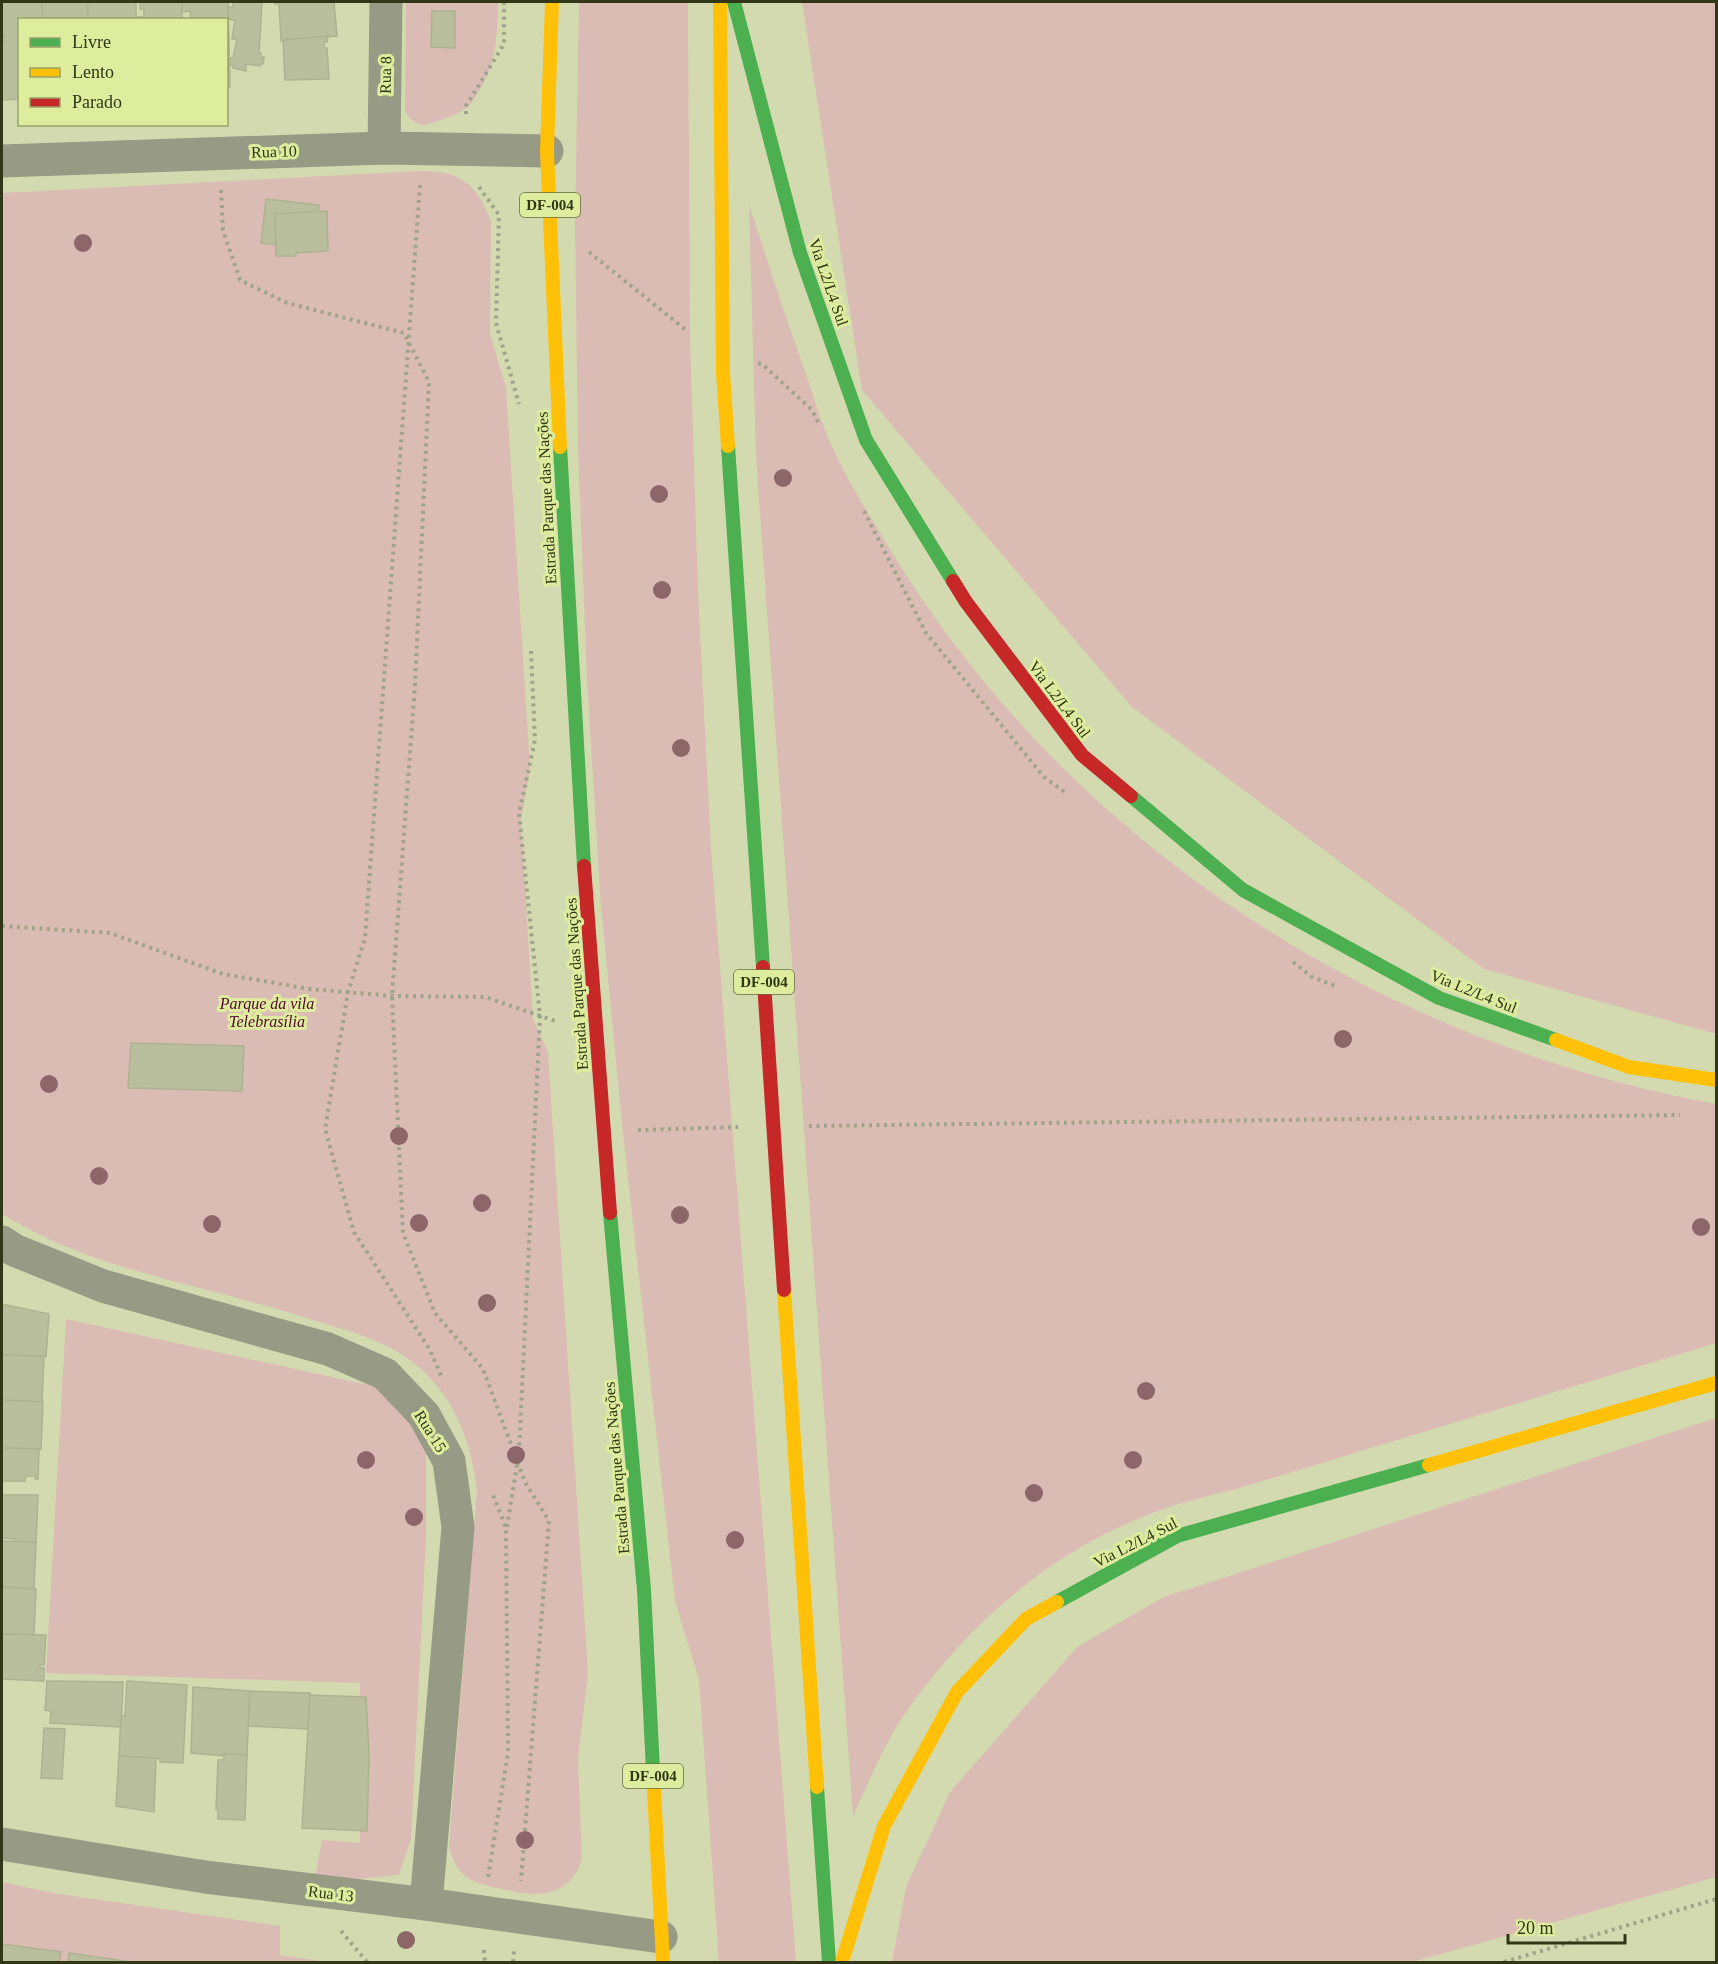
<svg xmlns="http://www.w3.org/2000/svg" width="1718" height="1964" font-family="Georgia,serif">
  <rect width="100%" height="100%" fill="#d3dab0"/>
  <g fill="#dabcb4">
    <path d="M406,2h92c-1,31 -1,61 -19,89 -4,6 -8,14 -14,18 -8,6 -21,9 -30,13 -14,6 -22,2 -30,-11z"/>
    <polygon points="579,2 688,2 690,336 698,592 711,849 796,1962 719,1962 699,1680 675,1601 623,1133 601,906 587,679 578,451 575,222"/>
    <polygon points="802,2 1716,2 1716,1034 1484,969 1132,707 862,390"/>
    <path d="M421,171c39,-1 58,15 70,51l-1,112 16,53 24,381 -9,52 12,199 15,33 40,621 -10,86 4,101c-15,41 -49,37 -85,28 -11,-3 -25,-5 -34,-14 -8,-8 -12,-17 -14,-28l28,-356c-6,-47 -20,-88 -56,-121 -31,-28 -72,-38 -111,-50 -103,-34 -215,-47 -308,-105v-1021z"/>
    <path d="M749,204c18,56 36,111 56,167 8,24 15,49 26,73 17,38 40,74 62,110 179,293 488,489 823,550v239l-480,146c-33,8 -65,16 -96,29 -97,39 -180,114 -238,200 -20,31 -34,65 -49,98l-97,-1360z"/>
    <polygon points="66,1319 378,1387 426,1438 426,1536 411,1839 399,1875 314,1883 322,1840 360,1843 360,1683 46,1673"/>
    <polygon points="1716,1418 1716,1877 1412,1962 892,1962 906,1887 950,1792 1077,1647 1164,1597"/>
    <polygon points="2,1882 53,1893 280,1926 280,1955 327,1962 2,1962"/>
  </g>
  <g fill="#b9be9d" stroke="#adb291" stroke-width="1.5">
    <polygon points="2,2 42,2 43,20 20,20 20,99 2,100 2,42 4,42 4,36 2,36"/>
    <polygon points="42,2 88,2 88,20 43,20"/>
    <rect x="88" y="2" width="48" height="18"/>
    <polygon points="140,2 182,2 182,20 136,20 136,17 144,17 144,9 140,9"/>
    <polygon points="182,2 228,2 230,87 226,87 226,20 191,20 190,11 182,12"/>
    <polygon points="233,2 262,2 259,53 261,53 261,58 264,57 263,64 260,64 260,66 246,64 246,71 233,68 233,65 230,65 230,58 233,58 237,40 232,39 235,20 229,19 228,7 233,7"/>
    <polygon points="275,2 334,2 337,36 281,41 279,3 275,4"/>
    <polygon points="432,11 455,11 455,48 431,47"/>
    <polygon points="328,36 327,42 324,42 324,47 327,48 329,79 285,80 283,40"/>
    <polygon points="266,199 319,205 314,249 261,243"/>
    <polygon points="327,211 328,251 296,253 296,256 276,256 275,214"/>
    <polygon points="131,1043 244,1046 242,1091 128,1088"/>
    <polygon points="2,1304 49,1314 46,1357 2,1355"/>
    <polygon points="2,1355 44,1356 42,1402 2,1400"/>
    <polygon points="2,1400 43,1402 41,1449 2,1448"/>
    <polygon points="2,1448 39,1449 38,1479 35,1479 35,1476 26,1476 25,1481 2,1481"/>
    <polygon points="2,1495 38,1495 36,1542 16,1542 16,1539 2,1538"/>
    <polygon points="2,1541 36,1542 34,1589 2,1587"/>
    <polygon points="2,1587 36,1589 34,1635 2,1634"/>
    <polygon points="2,1634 46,1635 44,1665 40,1665 40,1668 44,1668 44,1681 2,1679"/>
    <polygon points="47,1681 123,1682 121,1727 50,1723 51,1711 45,1710"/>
    <polygon points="127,1681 187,1685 183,1763 160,1762 160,1759 156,1758 119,1756 121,1716 125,1716"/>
    <polygon points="193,1687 250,1691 247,1755 224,1754 224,1756 191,1753"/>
    <polygon points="250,1691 310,1693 308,1729 248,1726"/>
    <polygon points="310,1695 366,1697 369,1755 367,1831 302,1828"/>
    <polygon points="44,1728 65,1729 62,1779 41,1778"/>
    <polygon points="224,1754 247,1755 245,1820 218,1819 218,1809 216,1809 218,1760 224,1760"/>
    <polygon points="119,1756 156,1758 154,1812 116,1806"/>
    <polygon points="2,1944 61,1952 59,1962 2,1962"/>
    <polygon points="69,1953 131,1962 68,1962"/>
  </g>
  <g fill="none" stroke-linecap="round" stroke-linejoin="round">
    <g stroke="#9ea389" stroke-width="4" stroke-dasharray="3 4.5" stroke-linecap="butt">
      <polyline points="466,114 466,106 504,44 504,2"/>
      <polyline points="420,185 365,938 348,992 325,1129 354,1232 430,1350 442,1378"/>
      <polyline points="479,187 499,215 496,323 519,404"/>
      <polyline points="221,190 223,231 240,280 287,303 404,333 429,382 415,685 392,996 403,1233 435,1313 483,1369 525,1482 549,1521 521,1881"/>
      <polyline points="589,252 686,330"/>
      <polyline points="758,363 762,364 812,410 818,422"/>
      <polyline points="864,511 926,633 1044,777 1066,793"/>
      <polyline points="2,926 110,933 223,974 310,989 392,996 485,997 558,1022"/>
      <polyline points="1293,962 1312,977 1338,987"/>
      <polyline points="809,1126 1680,1115"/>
      <polyline points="638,1130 738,1127"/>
      <polyline points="507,1527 519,1452 540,1016 519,814 535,740 531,651"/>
      <polyline points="488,1877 508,1753 506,1528 493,1495"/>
      <polyline points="341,1931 367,1962"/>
      <polyline points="484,1950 485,1962"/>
      <polyline points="513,1962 514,1951"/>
      <polyline points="1504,1962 1716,1899"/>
    </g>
    <g stroke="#979a84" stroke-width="33">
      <polyline points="384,148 386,2"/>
      <polyline points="2,161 384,148 547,151"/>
      <polyline points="2,1242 14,1250 103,1286 328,1349 385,1374 424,1415 449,1461 458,1527 426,1904"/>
      <polyline points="2,1844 205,1877 426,1904 661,1937"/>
    </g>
    <g stroke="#4caf50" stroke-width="14">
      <polyline points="734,2 800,253 866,440 953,581"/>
      <polyline points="728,446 763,967"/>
      <polyline points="560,447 584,866"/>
      <polyline points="1131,796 1243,890 1439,998 1556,1040"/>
      <polyline points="610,1213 644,1590 654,1790"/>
      <polyline points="1057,1602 1177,1536 1429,1465"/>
      <polyline points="817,1787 829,1962"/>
    </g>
    <g stroke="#ffc107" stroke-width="14">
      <polyline points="552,2 547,151 560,447"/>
      <polyline points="720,2 723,373 728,446"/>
      <polyline points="1556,1040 1629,1067 1716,1080"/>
      <polyline points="784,1290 817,1787"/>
      <polyline points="1429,1465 1716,1383"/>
      <polyline points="654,1790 663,1962"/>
      <polyline points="842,1962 884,1826 957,1692 1026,1619 1057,1602"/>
    </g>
    <g stroke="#c62828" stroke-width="14">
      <polyline points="953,581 966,602 1082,755 1131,796"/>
      <polyline points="584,866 610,1213"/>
      <polyline points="763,967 784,1290"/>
    </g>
  </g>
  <g fill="#8c6668">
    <circle cx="83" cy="243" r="9"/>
    <circle cx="783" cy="478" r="9"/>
    <circle cx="659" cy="494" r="9"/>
    <circle cx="662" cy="590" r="9"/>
    <circle cx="681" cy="748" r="9"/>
    <circle cx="1343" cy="1039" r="9"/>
    <circle cx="49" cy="1084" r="9"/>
    <circle cx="399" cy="1136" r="9"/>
    <circle cx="99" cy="1176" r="9"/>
    <circle cx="482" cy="1203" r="9"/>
    <circle cx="680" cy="1215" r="9"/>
    <circle cx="419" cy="1223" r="9"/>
    <circle cx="212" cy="1224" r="9"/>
    <circle cx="1701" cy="1227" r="9"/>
    <circle cx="487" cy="1303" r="9"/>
    <circle cx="1146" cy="1391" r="9"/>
    <circle cx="516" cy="1455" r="9"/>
    <circle cx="366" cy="1460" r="9"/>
    <circle cx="1133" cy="1460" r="9"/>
    <circle cx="1034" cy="1493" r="9"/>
    <circle cx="414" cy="1517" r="9"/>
    <circle cx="735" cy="1540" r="9"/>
    <circle cx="525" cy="1840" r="9"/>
    <circle cx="406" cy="1940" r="9"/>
  </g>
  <g text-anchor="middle" stroke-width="6" stroke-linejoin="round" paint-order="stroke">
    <g fill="#deec9e" stroke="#656d3f" stroke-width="1.5">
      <rect x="520" y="193" width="60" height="24" rx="4.5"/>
      <rect x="734" y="970" width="60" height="24" rx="4.5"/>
      <rect x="623" y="1764" width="60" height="24" rx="4.5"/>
    </g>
    <g font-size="15" font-weight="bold" fill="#313616">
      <text x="550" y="210">DF-004</text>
      <text x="764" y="987">DF-004</text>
      <text x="653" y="1781">DF-004</text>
    </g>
    <g font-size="16" fill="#313616" stroke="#deec9e">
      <text transform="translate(385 75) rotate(-89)" y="6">Rua 8</text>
      <text transform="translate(274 151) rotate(-2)" y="6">Rua 10</text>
      <text transform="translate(829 282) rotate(71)" y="6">Via L2/L4 Sul</text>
      <text transform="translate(546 498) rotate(-93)" y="6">Estrada Parque das Nações</text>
      <text transform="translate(1060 699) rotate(53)" y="6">Via L2/L4 Sul</text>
      <text transform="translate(576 984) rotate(-94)" y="6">Estrada Parque das Nações</text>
      <text transform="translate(1474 991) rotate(22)" y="6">Via L2/L4 Sul</text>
      <text transform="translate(431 1431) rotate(58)" y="6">Rua 15</text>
      <text transform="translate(616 1468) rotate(-95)" y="6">Estrada Parque das Nações</text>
      <text transform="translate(1135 1542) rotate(-27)" y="6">Via L2/L4 Sul</text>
      <text transform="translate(331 1893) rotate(7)" y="6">Rua 13</text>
    </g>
    <g font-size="16" font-style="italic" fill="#52082d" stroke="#deec9e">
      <text x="267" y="1009">Parque da vila<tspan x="267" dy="18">Telebrasília</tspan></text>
    </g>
  </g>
  <rect width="1718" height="1964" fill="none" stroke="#313616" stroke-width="6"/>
  <rect x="18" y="18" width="210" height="108" fill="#deec9e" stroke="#99a368" stroke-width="1.5"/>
  <rect x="30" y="38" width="30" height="9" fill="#4caf50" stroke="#99a368" stroke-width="1.5"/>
  <text x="72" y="48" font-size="18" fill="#313616">Livre</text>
  <rect x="30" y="68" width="30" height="9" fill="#ffc107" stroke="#99a368" stroke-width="1.5"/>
  <text x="72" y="78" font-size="18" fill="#313616">Lento</text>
  <rect x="30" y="98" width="30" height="9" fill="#c62828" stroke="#99a368" stroke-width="1.5"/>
  <text x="72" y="108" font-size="18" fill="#313616">Parado</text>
  <path d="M1508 1934v9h117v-9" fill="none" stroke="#313616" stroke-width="3"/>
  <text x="1517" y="1934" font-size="18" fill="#313616" stroke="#deec9e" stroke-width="4.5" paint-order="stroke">20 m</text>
</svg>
